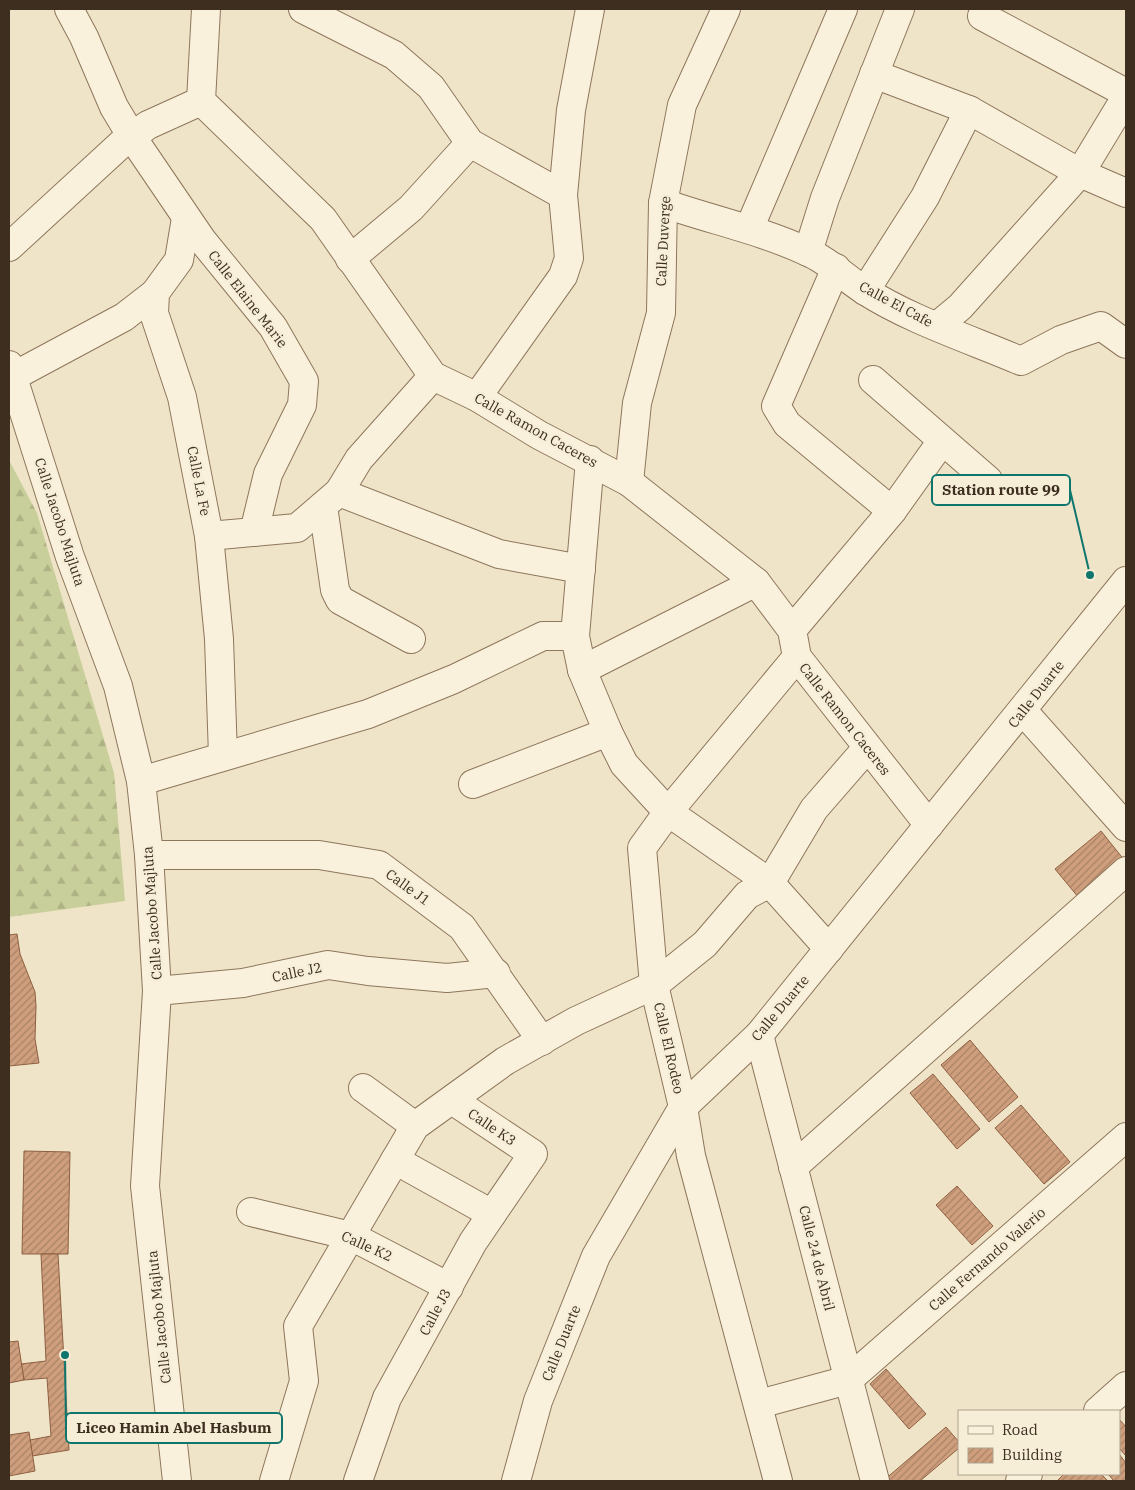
<svg xmlns="http://www.w3.org/2000/svg" width="1135" height="1490" font-family="'IBM Plex Serif',serif">
  <defs>
    <pattern id="forest-firs" width="22" height="20" patternUnits="userSpaceOnUse" patternTransform="scale(1.25)"><rect width="22" height="20" fill="#c9cf9b"/><path d="M5 1l3.5 6h-7zM16 11l3.5 6h-7z" fill="#aeb285"/></pattern>
    <pattern id="building-hatch" width="6" height="6" patternUnits="userSpaceOnUse" patternTransform="scale(1.25)"><rect width="6" height="6" fill="#cf9f7d"/><path d="M-1 1l2-2M0 6l6-6M5 7l2-2" fill="none" stroke="#a98266"/></pattern>
  </defs>
  <rect width="100%" height="100%" fill="#f0e4c8"/>
  <polygon fill="url(#forest-firs)" points="9,460 37,513 114,773 125,901 9,917"/>
  <g fill="url(#building-hatch)" stroke="#8d5f41">
    <polygon points="1101,831 1125,861 1079,898 1055,869"/>
    <polygon points="17,934 20,954 35,992 36,1006 35,1039 39,1063 9,1066 9,935"/>
    <polygon points="970,1040 1018,1097 989,1122 941,1065"/>
    <polygon points="933,1074 980,1129 957,1149 910,1093"/>
    <polygon points="1021,1105 1070,1162 1044,1184 995,1128"/>
    <polygon points="24,1151 70,1152 68,1254 22,1254"/>
    <polygon points="957,1186 993,1226 972,1245 936,1205"/>
    <polygon points="41,1254 58,1254 69,1450 32,1456 30,1440 51,1436 47,1378 24,1380 21,1364 46,1361"/>
    <polygon points="18,1341 24,1380 9,1383 9,1342"/>
    <polygon points="886,1369 926,1414 909,1429 870,1384"/>
    <polygon points="1119,1419 1126,1427 1126,1456 1119,1448"/>
    <polygon points="946,1427 959,1442 959,1448 920,1481 883,1481"/>
    <polygon points="29,1432 35,1471 9,1476 9,1435"/>
    <polygon points="1119,1454 1126,1463 1126,1481 1114,1481 1108,1474 1119,1474"/>
    <polygon points="1064,1474 1101,1474 1108,1481 1057,1481"/>
  </g>
  <g fill="none" stroke-linecap="round" stroke-linejoin="round">
    <g stroke="#8d765c" stroke-width="30">
      <g id="street">
        <polyline points="69,9 84,37 114,107 132,137 202,240 273,327 304,381 302,405 268,474 254,532"/>
        <polyline points="206,9 201,101 323,219 433,376 477,397 539,435 629,482 756,582 792,630 797,657 929,825"/>
        <polyline points="303,9 394,55 431,87 470,143 563,195"/>
        <polyline points="982,16 1126,93"/>
        <polyline points="874,74 969,110 1080,173 1126,193"/>
        <path d="M663,203c48,17 98,27 145,49 21,9 37,26 56,38 44,29 108,50 157,71l40,-21 40,-14 25,18"/>
        <polyline points="186,218 179,260 155,293 154,313 182,397 209,536 219,639 223,756"/>
        <polyline points="749,229 843,9"/>
        <polyline points="9,247 120,145 148,125 201,101"/>
        <polyline points="808,252 825,198 900,9"/>
        <polyline points="350,259 411,208 470,143"/>
        <polyline points="836,268 776,406 787,424 892,511"/>
        <polyline points="865,291 925,197 969,110"/>
        <polyline points="937,326 960,307 1080,173 1126,97"/>
        <polyline points="9,365 70,557 118,686 141,781 149,855 157,991 145,1186 177,1481"/>
        <polyline points="14,376 124,317 155,293"/>
        <polyline points="873,380 988,480"/>
        <polyline points="477,397 563,276 569,258 563,195 571,110 590,9"/>
        <polyline points="590,460 575,636 582,670 608,732 624,764 668,812 770,883 829,949"/>
        <polyline points="629,482 637,403 661,313 663,203 682,105 726,9"/>
        <polyline points="339,492 359,459 433,376"/>
        <polyline points="323,506 335,590 340,600 411,639"/>
        <polyline points="209,536 297,528 339,492 499,554 581,569"/>
        <polyline points="792,630 892,511 942,441"/>
        <polyline points="582,670 756,582"/>
        <polyline points="1023,711 1126,827"/>
        <polyline points="141,781 368,714 454,679 543,636 575,636"/>
        <polyline points="473,784 608,732"/>
        <polyline points="149,855 319,855 379,865 462,927 542,1041"/>
        <polyline points="157,991 243,983 328,965 368,971 447,978 496,973"/>
        <polyline points="759,1035 875,1481"/>
        <polyline points="363,1088 415,1126"/>
        <polyline points="395,1160 492,1214"/>
        <polyline points="793,1167 1126,871"/>
        <polyline points="251,1212 351,1236 449,1287"/>
        <polyline points="759,1404 848,1380 1126,1137"/>
        <polyline points="1098,1411 1126,1386"/>
        <polyline points="274,1481 304,1381 298,1326 415,1126 505,1061 576,1021 654,985 705,944 747,895 770,883 814,809 867,748"/>
        <polyline points="358,1481 387,1398 473,1242 533,1154 452,1100"/>
        <polyline points="516,1481 538,1401 596,1256 683,1107 759,1035 1126,581"/>
        <polyline points="778,1481 691,1156 683,1107 654,985 642,848 668,812 797,657"/>
        <polyline points="1020,1481 1028,1474"/>
      </g>
    </g>
    <use href="#street" stroke="#faf1dc" stroke-width="28"/>
  </g>
  <g text-anchor="middle" stroke-width="5" stroke-linejoin="round" paint-order="stroke">
    <g font-size="14" fill="#3d2e20" stroke="#f7eed8">
      <text transform="translate(663 241) rotate(-87)" y="5">Calle Duverge</text>
      <text transform="translate(248 299) rotate(52)" y="5">Calle Elaine Marie</text>
      <text transform="translate(896 304) rotate(28)" y="5">Calle El Cafe</text>
      <text transform="translate(536 430) rotate(29)" y="5">Calle Ramon Caceres</text>
      <text transform="translate(199 481) rotate(79)" y="5">Calle La Fe</text>
      <text transform="translate(60 522) rotate(72)" y="5">Calle Jacobo Majluta</text>
      <text transform="translate(1036 694) rotate(-52)" y="5">Calle Duarte</text>
      <text transform="translate(845 719) rotate(52)" y="5">Calle Ramon Caceres</text>
      <text transform="translate(408 887) rotate(36)" y="5">Calle J1</text>
      <text transform="translate(152 913) rotate(-94)" y="5">Calle Jacobo Majluta</text>
      <text transform="translate(297 972) rotate(-12)" y="5">Calle J2</text>
      <text transform="translate(780 1008) rotate(-50)" y="5">Calle Duarte</text>
      <text transform="translate(669 1048) rotate(77)" y="5">Calle El Rodeo</text>
      <text transform="translate(492 1127) rotate(34)" y="5">Calle K3</text>
      <text transform="translate(367 1246) rotate(24)" y="5">Calle K2</text>
      <text transform="translate(817 1258) rotate(76)" y="5">Calle 24 de Abril</text>
      <text transform="translate(987 1259) rotate(-41)" y="5">Calle Fernando Valerio</text>
      <text transform="translate(435 1312) rotate(-62)" y="5">Calle J3</text>
      <text transform="translate(159 1317) rotate(-96)" y="5">Calle Jacobo Majluta</text>
      <text transform="translate(561 1343) rotate(-68)" y="5">Calle Duarte</text>
    </g>
  </g>
  <path fill="none" stroke="#0f766e" stroke-width="2" d="M1090 575L1070 490M65 1355L66 1428"/>
  <g fill="#0f766e" stroke="#f7eed8" stroke-width="2">
    <circle cx="1090" cy="575" r="5"/>
    <circle cx="65" cy="1355" r="5"/>
  </g>
  <g fill="#f7eed8" stroke="#0f766e" stroke-width="2">
    <rect x="932" y="475" width="138" height="30" rx="5"/>
    <rect x="66" y="1413" width="216" height="30" rx="5"/>
  </g>
  <g font-size="15" text-anchor="middle" font-weight="bold" fill="#3d2e20">
    <text x="1001" y="495">Station route 99</text>
    <text x="174" y="1433">Liceo Hamin Abel Hasbum</text>
  </g>
  <rect width="1135" height="1490" fill="none" stroke="#3d2e20" stroke-width="20"/>
  <rect x="958" y="1410" width="162" height="65" fill="#f7eed8" stroke="#ada18e"/>
  <rect x="968" y="1426" width="25" height="8" fill="#faf1dc" stroke="#ada18e"/>
  <text x="1002" y="1435" font-size="15" fill="#3d2e20">Road</text>
  <rect x="968" y="1448" width="25" height="15" fill="url(#building-hatch)" stroke="#ada18e"/>
  <text x="1002" y="1460" font-size="15" fill="#3d2e20">Building</text>
</svg>
